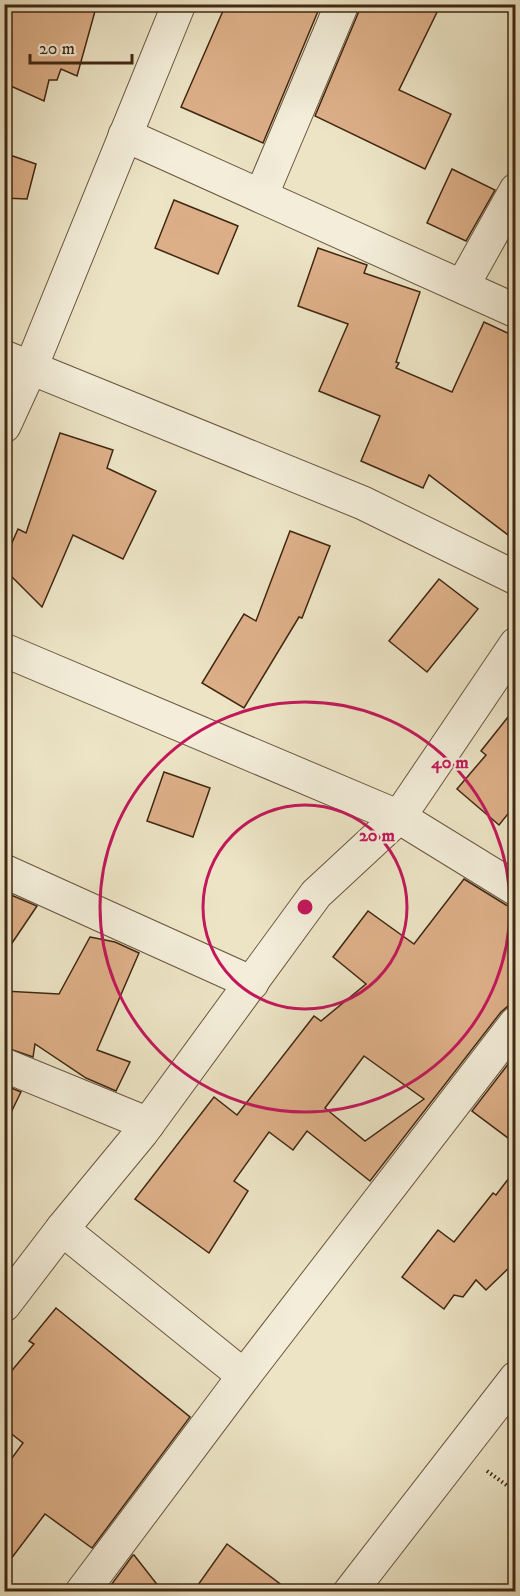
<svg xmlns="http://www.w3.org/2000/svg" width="520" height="1596" font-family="'IM FELL DW Pica',serif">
  <rect width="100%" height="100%" fill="#ece4c5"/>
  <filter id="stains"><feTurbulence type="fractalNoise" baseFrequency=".00333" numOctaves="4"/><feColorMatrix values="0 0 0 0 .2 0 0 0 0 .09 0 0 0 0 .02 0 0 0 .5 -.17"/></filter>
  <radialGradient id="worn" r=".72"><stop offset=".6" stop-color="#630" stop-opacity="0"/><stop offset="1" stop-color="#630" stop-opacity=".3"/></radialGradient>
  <g fill="#ddaf88" stroke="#402712" stroke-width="1.5" fill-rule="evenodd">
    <polygon points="4,4 97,4 77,76 61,69 57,80 49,80 44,101 4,83"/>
    <polygon points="226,4 321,4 263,143 181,107"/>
    <polygon points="360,4 441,4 399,90 451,114 425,169 315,116 359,11"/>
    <polygon points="4,153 36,164 27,199 4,198"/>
    <polygon points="452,169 495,190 466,241 427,223"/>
    <polygon points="174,200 238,226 218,274 155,248"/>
    <polygon points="318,248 367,265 364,273 420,292 396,362 399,363 396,368 452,392 484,322 516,337 516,541 429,475 423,488 361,461 380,416 319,391 348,324 298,306"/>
    <polygon points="60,433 113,450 107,468 156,491 123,559 73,535 42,607 4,569 4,561 18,529 26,533"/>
    <polygon points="290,531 330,546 302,618 299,617 244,708 202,683 244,614 256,621"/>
    <polygon points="439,579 478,609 427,672 389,641"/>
    <polygon points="516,707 516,804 499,825 457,789 486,755 481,751"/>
    <polygon points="164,772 210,788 193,837 147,821"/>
    <path d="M464,879l42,26 10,3v97l-8,1 -7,6 -131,169 -63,-50 -14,19 -24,-18 -35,49 14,10 -39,62 -74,-54 79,-102 23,18 77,-99 7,5 45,-37 -33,-27 35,-46 46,33zM364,1056l60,43 -59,42 -40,-33z"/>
    <polygon points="4,892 37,906 4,955"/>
    <polygon points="90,937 115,942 139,953 97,1050 130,1062 116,1091 86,1078 35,1044 33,1057 4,1047 4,991 59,994"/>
    <polygon points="516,1054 516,1144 472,1111"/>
    <polygon points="4,1085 21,1092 4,1127"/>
    <polygon points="516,1169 516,1261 486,1290 476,1280 463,1297 454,1295 444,1309 402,1277 438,1230 454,1242 493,1193 496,1195"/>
    <polygon points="56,1308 190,1417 92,1548 45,1514 4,1568 4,1469 23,1443 4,1428 4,1380 34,1344 29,1341"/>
    <polygon points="227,1544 291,1592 193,1592"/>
    <polygon points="133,1555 134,1555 163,1592 106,1592"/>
  </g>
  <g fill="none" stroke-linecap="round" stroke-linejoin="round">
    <g stroke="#6b563f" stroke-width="35">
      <g id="street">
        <polyline points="125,135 516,311"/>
        <polyline points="261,196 342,4"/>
        <polyline points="463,285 516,190"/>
        <polyline points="4,357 363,503 516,578"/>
        <polyline points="4,426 31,367 179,4"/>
        <polyline points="4,650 399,817 516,889"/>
        <polyline points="4,871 252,983"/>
        <polyline points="4,1065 148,1124"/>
        <polyline points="62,1229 244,1376"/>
        <polyline points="4,1305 62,1229 142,1132 316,894 399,817 516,644"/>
        <polyline points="82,1592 244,1376 516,1023"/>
        <polyline points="350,1592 516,1378"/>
      </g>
    </g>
    <polyline stroke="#402712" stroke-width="4" stroke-dasharray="1.5 3" stroke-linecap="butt" points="487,1471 516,1492"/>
    <use href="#street" stroke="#f3edd9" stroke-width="33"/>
  </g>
  <g fill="none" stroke="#c2185b" stroke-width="3">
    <circle cx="305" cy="907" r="102"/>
    <circle cx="305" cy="907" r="205"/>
  </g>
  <circle cx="305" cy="907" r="9" fill="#c2185b" stroke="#f3edd9" stroke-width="3"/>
  <g font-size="18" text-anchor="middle" font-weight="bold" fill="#c2185b" stroke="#f3edd9" stroke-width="4.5" stroke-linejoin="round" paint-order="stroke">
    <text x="450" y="768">40 m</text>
    <text x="377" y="841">20 m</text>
  </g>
  <rect width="520" height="1596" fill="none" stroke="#ece4c5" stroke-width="24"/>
  <rect x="6" y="6" width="508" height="1584" fill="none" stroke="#402712" stroke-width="3"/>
  <rect x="12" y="12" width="496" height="1572" fill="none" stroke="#402712" stroke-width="1.5"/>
  <path d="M30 54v9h102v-9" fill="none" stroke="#402712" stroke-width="3"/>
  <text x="39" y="54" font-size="18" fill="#402712" stroke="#f3edd9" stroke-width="4.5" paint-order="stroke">20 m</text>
  <rect width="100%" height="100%" filter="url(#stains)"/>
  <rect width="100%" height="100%" fill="url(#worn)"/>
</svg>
